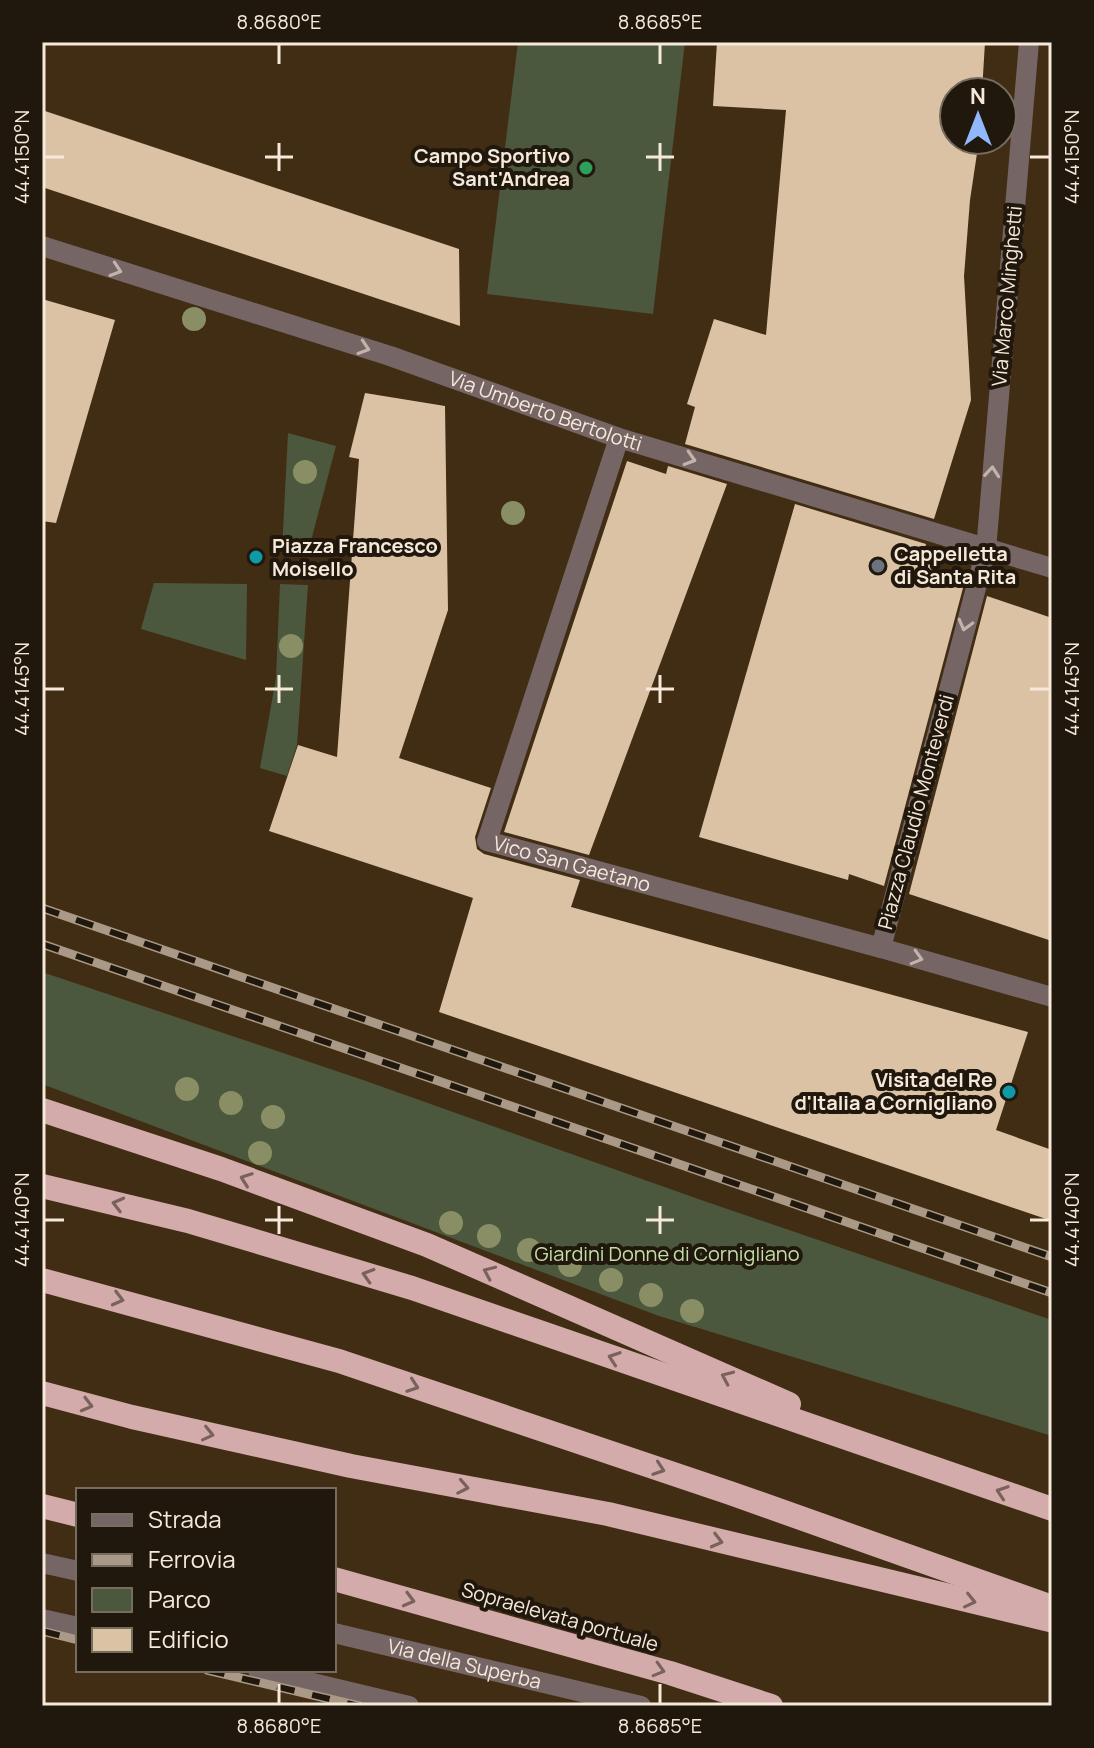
<svg xmlns="http://www.w3.org/2000/svg" width="1094" height="1748" font-family="Manrope,sans-serif">
  <rect width="100%" height="100%" fill="#412d14"/>
  <g fill="#4b583e">
    <polygon points="518,42 685,42 653,314 487,294"/>
    <polygon points="288,433 336,446 308,552 282,551"/>
    <polygon points="154,583 247,584 246,660 141,629"/>
    <polygon points="280,584 308,585 297,745 287,776 260,768 276,678"/>
    <polygon points="42,972 363,1080 704,1201 1052,1320 1052,1436 659,1316 42,1084"/>
  </g>
  <g fill="#dbc2a5">
    <polygon points="717,42 985,42 982,92 954,92 954,140 979,140 970,200 964,276 971,400 934,519 685,444 695,407 687,404 714,319 766,335 786,110 713,106"/>
    <polygon points="42,110 459,249 460,326 42,187"/>
    <polygon points="42,299 115,320 56,523 42,521"/>
    <polygon points="365,393 445,406 448,610 399,758 491,788 475,837 477,849 484,854 580,880 571,907 1028,1032 996,1130 1052,1150 1052,1221 439,1012 473,898 269,831 298,745 337,757 359,459 349,457"/>
    <polygon points="627,461 666,474 668,466 727,484 589,855 504,832"/>
    <polygon points="795,504 926,544 923,556 937,560 932,577 963,588 884,886 849,874 848,880 699,837"/>
    <polygon points="987,596 1052,618 1052,941 909,894"/>
  </g>
  <g fill="none" stroke-linecap="round" stroke-linejoin="round">
    <g stroke="#766565" stroke-width="20">
      <polyline points="1029,42 986,550 881,948 1052,997"/>
      <path id="s1" d="M42,246l348,110 229,82 433,130"/>
      <path id="s2" d="M619,438l-132,403 394,107"/>
      <polyline points="42,1563 78,1571"/>
      <polyline points="42,1619 78,1627"/>
      <path id="s3" d="M334,1633l307,73"/>
      <polyline points="258,1670 409,1706"/>
    </g>
    <g stroke="#d3abaa" stroke-width="24">
      <polyline points="42,1110 221,1169 427,1245 789,1404"/>
      <polyline points="42,1186 188,1221 412,1288 1052,1509"/>
      <polyline points="42,1280 339,1361 730,1493 1052,1607"/>
      <polyline points="42,1393 132,1417 351,1466 608,1514 1050,1620"/>
      <polyline points="42,1506 78,1515"/>
      <polyline points="334,1579 670,1673 771,1706"/>
    </g>
    <g stroke="#a99986" stroke-width="9">
      <g id="rail">
        <polyline points="42,908 1052,1257"/>
        <polyline points="42,944 1052,1293"/>
        <polyline points="42,1631 78,1640"/>
        <polyline points="207,1670 359,1706"/>
      </g>
    </g>
    <use href="#rail" stroke="#21180d" stroke-width="6" stroke-dasharray="18" stroke-linecap="butt"/>
  </g>
  <g fill="#898e65">
    <circle cx="194" cy="319" r="12"/>
    <circle cx="305" cy="472" r="12"/>
    <circle cx="513" cy="513" r="12"/>
    <circle cx="291" cy="646" r="12"/>
    <circle cx="187" cy="1089" r="12"/>
    <circle cx="231" cy="1103" r="12"/>
    <circle cx="273" cy="1117" r="12"/>
    <circle cx="260" cy="1153" r="12"/>
    <circle cx="451" cy="1223" r="12"/>
    <circle cx="489" cy="1236" r="12"/>
    <circle cx="529" cy="1250" r="12"/>
    <circle cx="570" cy="1265" r="12"/>
    <circle cx="611" cy="1280" r="12"/>
    <circle cx="651" cy="1295" r="12"/>
    <circle cx="692" cy="1311" r="12"/>
  </g>
  <defs><path id="oneway-chevron" d="M-2-3.5L2.5 0L-2 3.5" fill="none" stroke-width="1.6" stroke-linecap="round" stroke-linejoin="round" transform="scale(2)"/></defs>
  <g stroke="#c3b4ab">
    <use href="#oneway-chevron" transform="translate(116 270) rotate(18)"/>
    <use href="#oneway-chevron" transform="translate(364 348) rotate(18)"/>
    <use href="#oneway-chevron" transform="translate(690 459) rotate(17)"/>
    <use href="#oneway-chevron" transform="translate(992 472) rotate(-85)"/>
    <use href="#oneway-chevron" transform="translate(965 625) rotate(105)"/>
    <use href="#oneway-chevron" transform="translate(917 958) rotate(16)"/>
  </g>
  <g stroke="#7a625c">
    <use href="#oneway-chevron" transform="translate(246 1179) rotate(-160)"/>
    <use href="#oneway-chevron" transform="translate(118 1204) rotate(-166)"/>
    <use href="#oneway-chevron" transform="translate(489 1272) rotate(-156)"/>
    <use href="#oneway-chevron" transform="translate(368 1275) rotate(-163)"/>
    <use href="#oneway-chevron" transform="translate(118 1299) rotate(14)"/>
    <use href="#oneway-chevron" transform="translate(614 1358) rotate(-161)"/>
    <use href="#oneway-chevron" transform="translate(727 1377) rotate(-156)"/>
    <use href="#oneway-chevron" transform="translate(413 1386) rotate(19)"/>
    <use href="#oneway-chevron" transform="translate(87 1405) rotate(15)"/>
    <use href="#oneway-chevron" transform="translate(208 1434) rotate(13)"/>
    <use href="#oneway-chevron" transform="translate(659 1469) rotate(19)"/>
    <use href="#oneway-chevron" transform="translate(463 1487) rotate(11)"/>
    <use href="#oneway-chevron" transform="translate(1002 1492) rotate(-161)"/>
    <use href="#oneway-chevron" transform="translate(717 1541) rotate(14)"/>
    <use href="#oneway-chevron" transform="translate(409 1600) rotate(15)"/>
    <use href="#oneway-chevron" transform="translate(970 1601) rotate(13)"/>
    <use href="#oneway-chevron" transform="translate(659 1670) rotate(16)"/>
  </g>
  <path fill="none" stroke="#f6e9da" stroke-width="3" d="M279,44v20M660,44v20M279,143v28M660,143v28M44,157h20M265,157h28M646,157h28M1030,157h20M279,675v28M660,675v28M44,689h20M265,689h28M646,689h28M1030,689h20M279,1206v28M660,1206v28M44,1220h20M265,1220h28M646,1220h28M1030,1220h20M279,1684v20M660,1684v20"/>
  <circle fill="#2e9e5b" stroke="#21180d" stroke-width="3" cx="586" cy="168" r="8"/>
  <g fill="#0f9aa8" stroke="#21180d" stroke-width="3">
    <circle cx="256" cy="557" r="8"/>
    <circle cx="1009" cy="1092" r="8"/>
  </g>
  <circle fill="#6b7280" stroke="#21180d" stroke-width="3" cx="878" cy="566" r="8"/>
  <g text-anchor="middle" stroke-width="8" stroke-linejoin="round" paint-order="stroke">
    <g font-size="20" font-weight="bold" fill="#f6e9da" stroke="#21180d" text-anchor="end">
      <text x="570" y="163">Campo Sportivo<tspan x="570" dy="23">Sant'Andrea</tspan></text>
      <text x="272" y="553" text-anchor="start">Piazza Francesco<tspan x="272" dy="23">Moisello</tspan></text>
      <text x="894" y="561" text-anchor="start">Cappelletta<tspan x="894" dy="23">di Santa Rita</tspan></text>
      <text x="993" y="1087">Visita del Re<tspan x="993" dy="23">d'Italia a Cornigliano</tspan></text>
    </g>
    <g font-size="20" fill="#f6e9da" stroke="#21180d">
      <text transform="translate(1007 296) rotate(-85)" y="7">Via Marco Minghetti</text>
      <text dy="7" stroke="none"><textPath href="#s1" startOffset="530">Via Umberto Bertolotti</textPath></text>
      <text transform="translate(916 812) rotate(-75)" y="7">Piazza Claudio Monteverdi</text>
      <text dy="7" stroke="none"><textPath href="#s2" startOffset="512">Vico San Gaetano</textPath></text>
      <text transform="translate(560 1617) rotate(16)" y="7">Sopraelevata portuale</text>
      <text dy="7" stroke="none"><textPath href="#s3" startOffset="134">Via della Superba</textPath></text>
    </g>
    <g font-size="20" fill="#c4dea8" stroke="#21180d">
      <text x="667" y="1261">Giardini Donne di Cornigliano</text>
    </g>
  </g>
  <rect width="1094" height="1748" fill="none" stroke="#21180d" stroke-width="88"/>
  <rect x="76" y="1488" width="260" height="184" fill="#21180d" stroke="#766c5f" stroke-width="2"/>
  <rect x="92" y="1514" width="40" height="12" fill="#766565" stroke="#766c5f" stroke-width="2"/>
  <text x="148" y="1528" font-size="24" fill="#f6e9da">Strada</text>
  <rect x="92" y="1554" width="40" height="12" fill="#a99986" stroke="#766c5f" stroke-width="2"/>
  <text x="148" y="1568" font-size="24" fill="#f6e9da">Ferrovia</text>
  <rect x="92" y="1588" width="40" height="24" fill="#4b583e" stroke="#766c5f" stroke-width="2"/>
  <text x="148" y="1608" font-size="24" fill="#f6e9da">Parco</text>
  <rect x="92" y="1628" width="40" height="24" fill="#dbc2a5" stroke="#766c5f" stroke-width="2"/>
  <text x="148" y="1648" font-size="24" fill="#f6e9da">Edificio</text>
  <g transform="translate(978 116)"><circle r="38" fill="#21180d" stroke="#766c5f" stroke-width="2"/>
  <path d="M0-6L14 30L0 20L-14 30Z" fill="#91b8fd"/>
  <text y="-12" font-size="22" font-weight="bold" text-anchor="middle" fill="#f6e9da">N</text>
  </g>
  <rect x="44" y="44" width="1006" height="1660" fill="none" stroke="#f6e9da" stroke-width="3"/>
  <g font-size="20" text-anchor="middle" fill="#f6e9da">
    <text x="279" y="29">8.8680°E</text>
    <text x="660" y="29">8.8685°E</text>
    <text transform="translate(22 157) rotate(-90)" y="7">44.4150°N</text>
    <text transform="translate(1072 157) rotate(-90)" y="7">44.4150°N</text>
    <text transform="translate(22 689) rotate(-90)" y="7">44.4145°N</text>
    <text transform="translate(1072 689) rotate(-90)" y="7">44.4145°N</text>
    <text transform="translate(22 1220) rotate(-90)" y="7">44.4140°N</text>
    <text transform="translate(1072 1220) rotate(-90)" y="7">44.4140°N</text>
    <text x="279" y="1733">8.8680°E</text>
    <text x="660" y="1733">8.8685°E</text>
  </g>
</svg>
